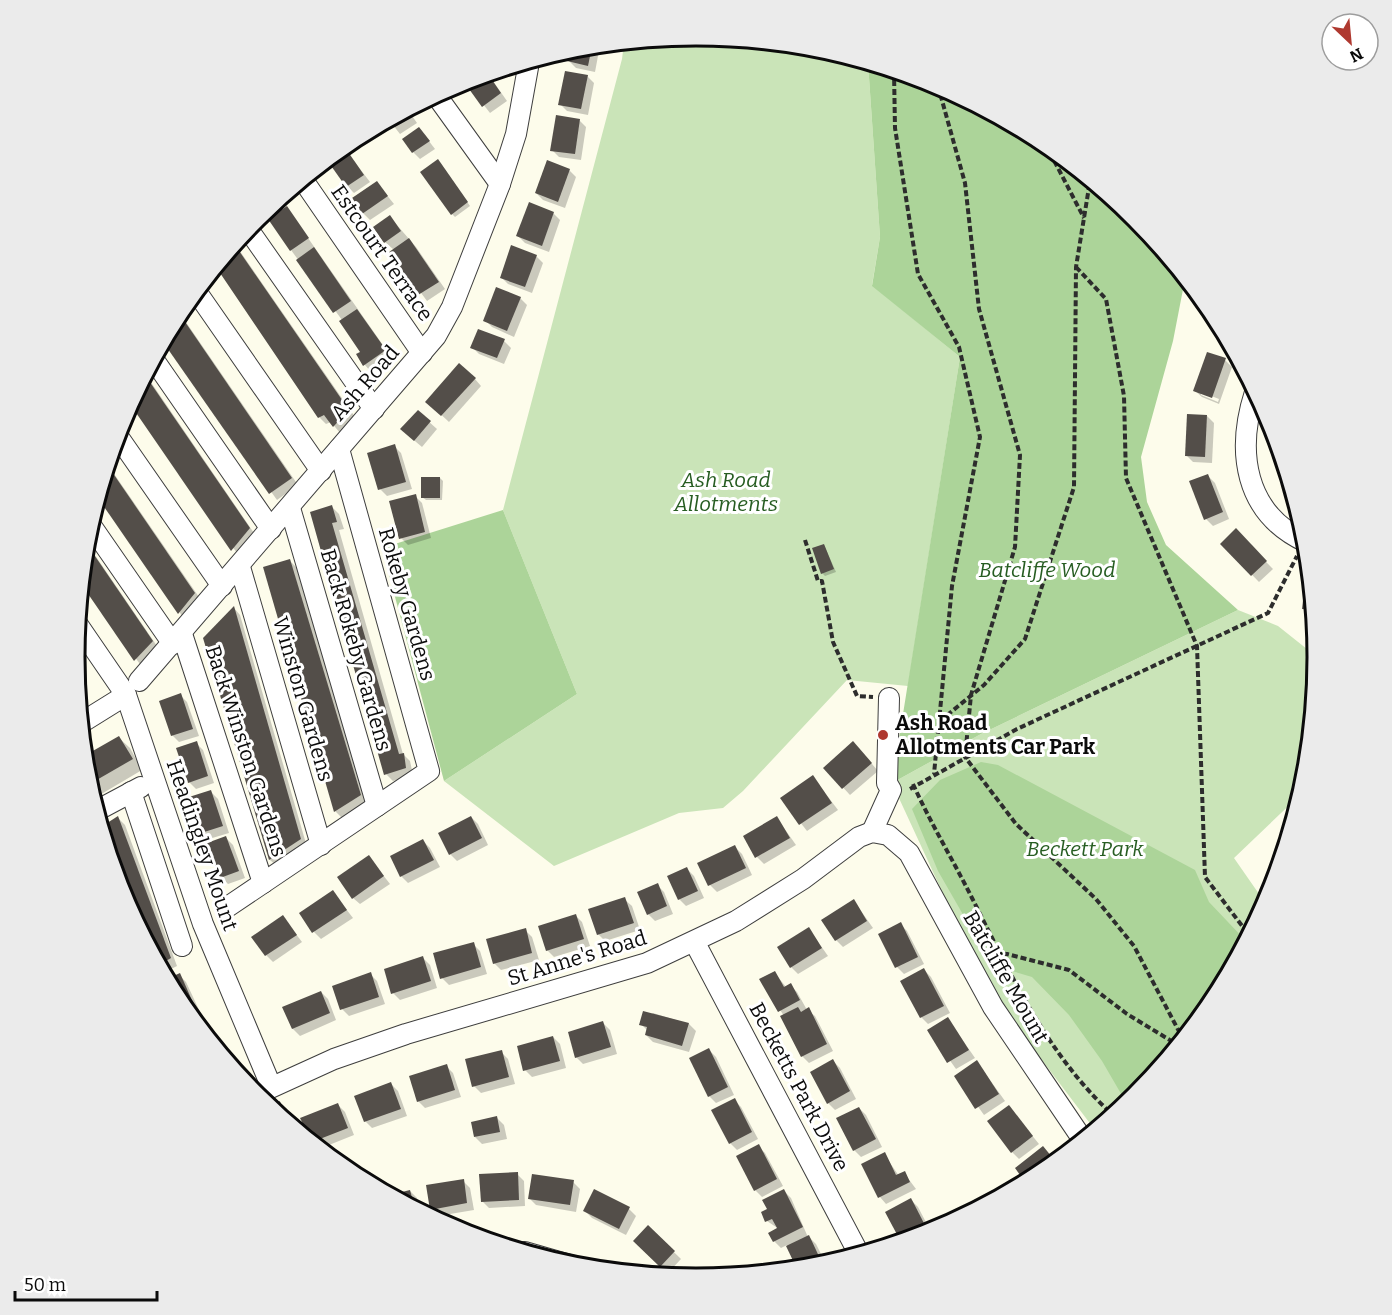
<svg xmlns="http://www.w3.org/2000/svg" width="1392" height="1315" font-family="Bitter,serif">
  <rect width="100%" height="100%" fill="#fdfceb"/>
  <g fill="#cae4b8">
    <polygon points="696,36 818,48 868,63 880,237 872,285 960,357 908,686 847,680 743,791 723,808 679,813 554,866 444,781 577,694 503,510 622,59 624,43"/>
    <polygon points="1238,610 1278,626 1317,657 1305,779 1301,794 1234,858 1266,904 1213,1003 1135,1097 1095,1130 1013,1022 952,913 892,783 981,734"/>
  </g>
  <g fill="#acd499">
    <polygon points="868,63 934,83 1042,141 1136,218 1185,279 1173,341 1141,457 1147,502 1166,545 1238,610 981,734 892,783 960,357 872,286 880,237"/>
    <polygon points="503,510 577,694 444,781 382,548"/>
    <polygon points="981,762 998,765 1195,870 1209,902 1246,941 1213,1003 1127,1104 1102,1061 1069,1015 1032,977 992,965 938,871 912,809 940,780"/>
  </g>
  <g fill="#0003" fill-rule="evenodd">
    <polygon points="600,45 595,72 576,68 569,61 571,49"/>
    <polygon points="488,74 507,101 490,113 465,81"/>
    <polygon points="587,76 594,83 588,115 567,111 560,104"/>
    <polygon points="408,110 417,123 400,134 389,120"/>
    <polygon points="579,120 586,127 581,160 559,157 552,150"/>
    <polygon points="419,128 435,149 420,159 413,152"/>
    <polygon points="344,148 370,182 354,193 347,186"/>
    <polygon points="441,164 470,206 455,217 452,214"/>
    <polygon points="569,170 576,177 565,208 543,200 536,193"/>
    <polygon points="377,183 394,204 370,220 363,213"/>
    <polygon points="281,198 286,205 270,216 265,211"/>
    <polygon points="287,208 392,358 371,372 365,365 362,352 342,320 291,250"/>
    <polygon points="553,213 560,220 549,252 525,243 518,236"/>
    <polygon points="390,217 416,247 445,289 427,301 391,252 394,250 385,242"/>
    <polygon points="235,244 355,417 340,433 331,422 326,424 320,418 217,266"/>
    <polygon points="536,256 543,263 532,293 508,284 501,277"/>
    <polygon points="520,298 527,305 514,337 492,327 485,320"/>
    <polygon points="179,312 298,485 277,500 164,341"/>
    <polygon points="1217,321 1224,332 1216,325"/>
    <polygon points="504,341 511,348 504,364 479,354 472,347"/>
    <path d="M1225,360l7,7 -13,37 -17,-7 -8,-7zM1201,392l18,7 -1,3 -17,-7z"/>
    <polygon points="146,375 256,536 239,556 131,402"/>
    <polygon points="475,379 481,386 449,422 434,408"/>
    <polygon points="418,412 437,429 422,447 409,436"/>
    <polygon points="1207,416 1214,423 1212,463 1193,462 1186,455"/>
    <polygon points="1278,445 1286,471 1278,464"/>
    <polygon points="394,446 401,453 412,489 387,496 380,489"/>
    <polygon points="108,465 201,600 185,620 98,497"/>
    <polygon points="1208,476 1215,483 1229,519 1213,526 1206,519"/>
    <polygon points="440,478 443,481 442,500 426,500 422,497"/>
    <polygon points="415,496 422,503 431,538 408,545 401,538"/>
    <polygon points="332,507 339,514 344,529 339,530 403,754 410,761 413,775 393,781 386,774 312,513"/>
    <polygon points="1236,531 1273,569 1259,582 1222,544"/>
    <polygon points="86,542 159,649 142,667 82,583"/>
    <polygon points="824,545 836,572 825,576 822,573"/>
    <polygon points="290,561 297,568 367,802 342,818 335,811"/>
    <polygon points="1306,585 1310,586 1313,616 1304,608"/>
    <polygon points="234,608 240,615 307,847 277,866 270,860 205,639"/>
    <polygon points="77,681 82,689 78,692"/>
    <polygon points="180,695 187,702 199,736 179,742 172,735"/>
    <polygon points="119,738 130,748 142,770 93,799 84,757"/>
    <polygon points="196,743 203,750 214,783 196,789 189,782"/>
    <polygon points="860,750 878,771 850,795 825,768"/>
    <polygon points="813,777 838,810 807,831 782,799"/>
    <polygon points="211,792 218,799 229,833 209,839 202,832"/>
    <polygon points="471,817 478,824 488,845 457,861 450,854"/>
    <polygon points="118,818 125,825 177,966 163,973 122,895 101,828"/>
    <polygon points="777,818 796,845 764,864 757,857"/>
    <polygon points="226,838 233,845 245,878 228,884 221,877"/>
    <polygon points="423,841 430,848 440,867 408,883 401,876"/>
    <polygon points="735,847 742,854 752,875 717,892 710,885 699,864"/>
    <polygon points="369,857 390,884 360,904 353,898"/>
    <polygon points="687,869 694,876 704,898 686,906 679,899"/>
    <polygon points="657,885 664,892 673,914 655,921 648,914"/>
    <polygon points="333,892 353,918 321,939 314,932"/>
    <polygon points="624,899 632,906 640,930 605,941 598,934"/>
    <polygon points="854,901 873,928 843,947 836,940"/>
    <polygon points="575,915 582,922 590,946 554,957 547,950"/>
    <polygon points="283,917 302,942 273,962 266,955"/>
    <polygon points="900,924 907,931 924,964 904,974 897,967"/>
    <polygon points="809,929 828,956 798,974 791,967"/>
    <polygon points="525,930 532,937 539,960 501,970 494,963"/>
    <polygon points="473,944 480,951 487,974 449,985 442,978"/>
    <polygon points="423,958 430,965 437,988 400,1000 393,993"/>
    <polygon points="924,970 931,977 950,1013 928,1024 921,1017 902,982"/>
    <polygon points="774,972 786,987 790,985 797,992 807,1010 815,1016 833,1051 809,1063 802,1056 784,1016 761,980"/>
    <polygon points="370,974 377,981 385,1004 349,1016 342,1009"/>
    <polygon points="179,975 186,982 200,1012 190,1016 167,980"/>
    <polygon points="321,992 328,999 336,1020 300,1036 293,1029 284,1007"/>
    <polygon points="653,1013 689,1024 696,1031 689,1052 653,1042 646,1035 648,1031 641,1024"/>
    <polygon points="948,1019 975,1058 956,1069 929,1031"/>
    <polygon points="603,1023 610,1030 617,1054 583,1064 576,1057"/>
    <polygon points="553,1037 560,1044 566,1068 532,1077 525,1070"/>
    <polygon points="709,1050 716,1057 734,1095 716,1103 709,1096"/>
    <polygon points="501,1052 508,1059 515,1084 481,1093 474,1086"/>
    <polygon points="833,1061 840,1068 856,1099 835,1110 828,1103"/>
    <polygon points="977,1062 1005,1101 984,1115 956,1076"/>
    <polygon points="446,1066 453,1073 461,1097 425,1108 418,1101"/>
    <polygon points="391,1084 398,1091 407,1116 372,1128 365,1121"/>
    <polygon points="734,1100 741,1107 758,1139 737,1150 730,1143"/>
    <polygon points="338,1105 345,1112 354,1135 319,1149 310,1141 302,1119"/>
    <polygon points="1009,1107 1039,1144 1019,1159 1012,1152"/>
    <polygon points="859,1108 866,1115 882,1147 861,1157 854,1150"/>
    <polygon points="497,1118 504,1125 507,1139 482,1144 475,1137"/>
    <polygon points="758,1146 765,1153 783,1186 762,1197 755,1190"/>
    <polygon points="884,1154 899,1176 904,1173 916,1189 886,1204 880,1197 863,1165"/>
    <polygon points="1050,1155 1056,1162 1028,1181 1017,1168"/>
    <polygon points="517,1174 524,1181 525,1206 489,1208 482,1201"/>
    <polygon points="463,1181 470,1188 474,1210 438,1216 431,1209"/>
    <polygon points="573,1182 580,1189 576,1212 536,1205 529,1198"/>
    <polygon points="410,1191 417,1198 420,1211 391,1196"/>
    <polygon points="784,1191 791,1198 807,1235 816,1244 826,1264 798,1269 787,1245 781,1248 774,1241 779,1229 767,1221 769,1210"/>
    <polygon points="911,1200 918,1207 931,1232 902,1241"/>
    <polygon points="629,1209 636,1216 626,1235 592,1218 585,1211"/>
    <polygon points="648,1227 681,1259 668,1273 635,1241"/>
  </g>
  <g fill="#534e49">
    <polygon points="592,46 588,66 567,61 570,50"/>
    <polygon points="565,71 588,75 581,109 558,105"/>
    <polygon points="488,74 501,93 482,107 464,82"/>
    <polygon points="408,110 411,115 392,128 388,121"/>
    <polygon points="556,115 580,119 575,154 550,151"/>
    <polygon points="419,127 430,141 412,153 402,139"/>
    <polygon points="344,146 364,175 346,187 327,160"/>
    <polygon points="438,159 468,202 451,215 420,172"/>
    <polygon points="547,160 570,169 558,202 535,193"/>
    <polygon points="377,181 388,196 362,214 352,198"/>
    <polygon points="529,202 554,212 542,246 516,236"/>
    <polygon points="287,206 309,238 290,251 268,219"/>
    <polygon points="390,215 401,231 384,243 373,227"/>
    <polygon points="409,238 439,282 418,295 389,252"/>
    <polygon points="235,245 349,410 333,427 324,415 318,418 216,267"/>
    <polygon points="511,245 537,255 525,287 500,278"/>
    <polygon points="314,247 351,301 333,313 296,260"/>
    <polygon points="496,287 521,297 507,331 483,321"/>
    <polygon points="357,309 386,350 363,366 356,354 360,352 339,321"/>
    <polygon points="179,313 292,478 269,494 163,342"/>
    <polygon points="478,329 505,339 497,358 470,348"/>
    <polygon points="1207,352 1226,358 1212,398 1193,391"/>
    <polygon points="459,363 476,378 441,416 425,402"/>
    <polygon points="145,375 250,528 231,551 130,404"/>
    <polygon points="418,410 431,421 414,441 400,429"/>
    <polygon points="1187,414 1207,415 1205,457 1185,456"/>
    <polygon points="1277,442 1284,465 1277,465"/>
    <polygon points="395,444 406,482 378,490 367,453"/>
    <polygon points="108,466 195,593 178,614 98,498"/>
    <polygon points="1208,474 1223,512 1204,520 1189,481"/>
    <rect x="421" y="477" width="19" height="21"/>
    <polygon points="416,494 425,532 399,539 389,501"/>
    <polygon points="332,505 337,522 332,523 399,754 404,753 406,768 384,775 310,512"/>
    <polygon points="1236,528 1267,561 1251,576 1220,544"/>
    <polygon points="86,543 153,641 134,661 82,585"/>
    <polygon points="824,544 834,569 821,574 812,548"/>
    <polygon points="290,559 361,795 334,812 263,567"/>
    <polygon points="1305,584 1310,584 1313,610 1302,609"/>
    <polygon points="234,606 301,839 269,860 203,638"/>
    <polygon points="181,693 193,729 171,736 159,701"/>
    <polygon points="119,736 133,759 88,785 84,756"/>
    <polygon points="197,741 208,776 188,783 176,748"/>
    <polygon points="853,741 872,763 842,789 823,768"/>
    <polygon points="813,775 832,803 799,825 780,798"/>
    <polygon points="211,790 223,826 201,833 189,797"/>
    <polygon points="118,816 171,958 159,965 122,895 101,827"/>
    <polygon points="471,816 482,838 449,855 438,833"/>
    <polygon points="777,816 790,838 755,858 743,836"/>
    <polygon points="226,836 239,871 220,878 207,843"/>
    <polygon points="423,839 434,860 400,877 390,856"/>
    <polygon points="735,845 746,868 708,886 697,863"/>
    <polygon points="369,855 384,876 352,899 337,877"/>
    <polygon points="687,867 698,891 678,900 667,876"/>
    <polygon points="658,883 667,906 647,915 637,892"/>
    <polygon points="333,890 347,910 312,933 299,913"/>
    <polygon points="625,897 634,923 597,935 588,909"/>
    <polygon points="854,899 867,921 835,941 821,920"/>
    <polygon points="576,914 584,939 546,951 538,926"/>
    <polygon points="283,915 297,935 265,956 251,937"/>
    <polygon points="901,922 918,957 895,968 878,934"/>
    <polygon points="809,927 822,948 790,968 777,947"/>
    <polygon points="526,928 532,953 493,964 486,939"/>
    <polygon points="474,942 481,967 440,979 433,953"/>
    <polygon points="423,956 431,981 391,994 384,969"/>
    <polygon points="924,968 944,1006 920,1018 900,981"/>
    <polygon points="775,971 784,987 791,983 800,1000 778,1012 759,979"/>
    <polygon points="371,972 379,997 340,1010 332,986"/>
    <polygon points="180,973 194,1005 184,1009 167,979"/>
    <polygon points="321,991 330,1013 292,1029 282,1007"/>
    <polygon points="798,1007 801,1012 809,1007 827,1044 801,1057 780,1016"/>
    <polygon points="643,1011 689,1023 682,1046 645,1035 647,1027 639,1025"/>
    <polygon points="948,1017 969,1050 947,1063 927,1030"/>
    <polygon points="603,1021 611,1047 575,1058 568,1032"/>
    <polygon points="553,1036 560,1061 523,1071 517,1046"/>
    <polygon points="709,1048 728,1087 708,1097 689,1058"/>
    <polygon points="502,1050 509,1077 472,1087 465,1059"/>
    <polygon points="833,1059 850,1091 827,1104 810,1072"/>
    <polygon points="977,1060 999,1094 975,1109 954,1076"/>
    <polygon points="447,1064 455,1090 417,1102 409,1076"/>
    <polygon points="391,1082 401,1109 364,1122 354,1096"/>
    <polygon points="735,1098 752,1132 729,1144 711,1110"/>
    <polygon points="338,1103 348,1128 312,1142 300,1118"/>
    <polygon points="1009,1105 1033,1136 1011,1153 987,1121"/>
    <polygon points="859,1107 876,1139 853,1151 836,1118"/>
    <polygon points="497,1116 500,1132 474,1137 471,1122"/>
    <polygon points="759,1144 777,1179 754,1191 736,1156"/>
    <polygon points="1043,1146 1056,1162 1036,1177 1029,1168 1020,1175 1015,1168"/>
    <polygon points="885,1152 896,1175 905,1171 910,1182 878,1198 861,1164"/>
    <polygon points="518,1172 519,1200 481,1202 479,1174"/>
    <polygon points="532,1174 574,1180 570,1205 528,1199"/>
    <polygon points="464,1179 467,1203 430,1210 426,1185"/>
    <polygon points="594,1189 630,1207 619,1229 583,1211"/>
    <polygon points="784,1189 803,1227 773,1242 768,1233 777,1228 772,1219 765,1222 761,1212 767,1209 762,1200"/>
    <polygon points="410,1190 415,1209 390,1195"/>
    <polygon points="911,1198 929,1233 901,1242 885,1212"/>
    <polygon points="648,1225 675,1251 660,1267 633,1241"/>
    <polygon points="809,1235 823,1265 797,1269 786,1246"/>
    <polygon points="692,1268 699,1279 676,1277"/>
  </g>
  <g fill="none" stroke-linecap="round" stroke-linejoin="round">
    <g stroke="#3e3e3e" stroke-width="22">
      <g id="minor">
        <polyline points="436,95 500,184"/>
        <polyline points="303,180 422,353"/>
        <polyline points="248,229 374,409"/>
        <polyline points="196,291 321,471"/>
        <polyline points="154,360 271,529"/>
        <path d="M1255,392c-19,59 -11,121 51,150"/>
        <polyline points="117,435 222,586"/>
        <polyline points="290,508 377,806"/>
        <polyline points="90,524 173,644"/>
        <polyline points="240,567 321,845"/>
        <polyline points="78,625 126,695 203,924 271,1086"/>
        <polyline points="182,634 263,883"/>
        <polyline points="139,681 436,336 452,307 500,184 516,134 529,62"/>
        <polyline points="81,723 126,695"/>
        <polyline points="131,792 182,946"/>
        <polyline points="96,811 141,787"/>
        <polyline points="872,832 891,790 887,783 889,698"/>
        <polyline points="226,908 429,771 339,449"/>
        <polyline points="695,943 859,1254"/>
        <polyline points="255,1095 334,1059 406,1034 647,963 736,921 803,879 859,837 872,832 888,835 909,853 993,1007 1083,1140"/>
        <polyline points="525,1252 577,1267"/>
      </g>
    </g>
    <g stroke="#2d2d2d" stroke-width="4" stroke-dasharray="6 3" stroke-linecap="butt">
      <polyline points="894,71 895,128 918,274 959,347 980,437 952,586 934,774"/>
      <polyline points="938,86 965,183 979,309 1020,455 1015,547 971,695 965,757 1016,824 1096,899 1134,946 1183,1039"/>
      <polyline points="1046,145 1084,218"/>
      <polyline points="1076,267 1106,299 1124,396 1126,478 1197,646 1205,877 1249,935"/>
      <polyline points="805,540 818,581 822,581 833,642 857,696 873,697"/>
      <polyline points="940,721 984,685 1025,639 1074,487 1076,267 1090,181"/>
      <path d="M913,784c18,40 40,76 59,114 39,77 76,158 141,217"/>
      <polyline points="910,789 1017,729 1268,613 1297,556"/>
      <polyline points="985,953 1007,954 1069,970 1127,1014 1178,1045"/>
      <polyline points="278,1102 286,1121"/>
    </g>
    <use href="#minor" stroke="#fff" stroke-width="20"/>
  </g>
  <circle fill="#af3930" stroke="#fff" stroke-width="2" cx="883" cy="735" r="6"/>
  <g text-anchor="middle" stroke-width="6" stroke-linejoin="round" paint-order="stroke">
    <g font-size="21" fill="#0b0b0b" stroke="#fff">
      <text transform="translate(382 253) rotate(55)" y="7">Estcourt Terrace</text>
      <text transform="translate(365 383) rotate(-49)" y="7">Ash Road</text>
      <text transform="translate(407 604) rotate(74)" y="7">Rokeby Gardens</text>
      <text transform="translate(356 650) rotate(74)" y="7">Back Rokeby Gardens</text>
      <text transform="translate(303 699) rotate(74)" y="7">Winston Gardens</text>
      <text transform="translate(246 751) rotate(72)" y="7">Back Winston Gardens</text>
      <text transform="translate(202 845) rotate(71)" y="7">Headingley Mount</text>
      <text transform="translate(577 958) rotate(-17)" y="7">St Anne's Road</text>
      <text transform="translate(1006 977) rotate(60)" y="7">Batcliffe Mount</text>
      <text transform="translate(799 1087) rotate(62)" y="7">Becketts Park Drive</text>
    </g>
    <g font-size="21" font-style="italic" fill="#275d22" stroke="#fff">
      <text x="726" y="487">Ash Road<tspan x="726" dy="24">Allotments</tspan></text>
      <text x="1047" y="577">Batcliffe Wood</text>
      <text x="1085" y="856">Beckett Park</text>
    </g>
    <g font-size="21" font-weight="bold" fill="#0b0b0b" stroke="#fff" text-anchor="start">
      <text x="895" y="730">Ash Road<tspan x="895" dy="24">Allotments Car Park</tspan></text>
    </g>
  </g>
  <path d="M0 0H1392V1315H0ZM85 657a611 611 0 1 1 1222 0a611 611 0 1 1-1222 0Z" fill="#ebebeb" fill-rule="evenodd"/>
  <path fill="none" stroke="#0b0b0b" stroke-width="3" d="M85 657a611 611 0 1 1 1222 0a611 611 0 1 1-1222 0Z"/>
  <g transform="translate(1350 42) rotate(154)"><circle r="28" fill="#ffffff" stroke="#9d9d9d" stroke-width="1.5"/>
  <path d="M0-4.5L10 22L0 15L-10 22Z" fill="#af3930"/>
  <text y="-9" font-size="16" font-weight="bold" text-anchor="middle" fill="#0b0b0b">N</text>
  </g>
  <path d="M15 1291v9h142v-9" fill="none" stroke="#0b0b0b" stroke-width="3"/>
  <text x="24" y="1291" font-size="18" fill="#0b0b0b" stroke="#ffffff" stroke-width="4.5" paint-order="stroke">50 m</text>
</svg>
